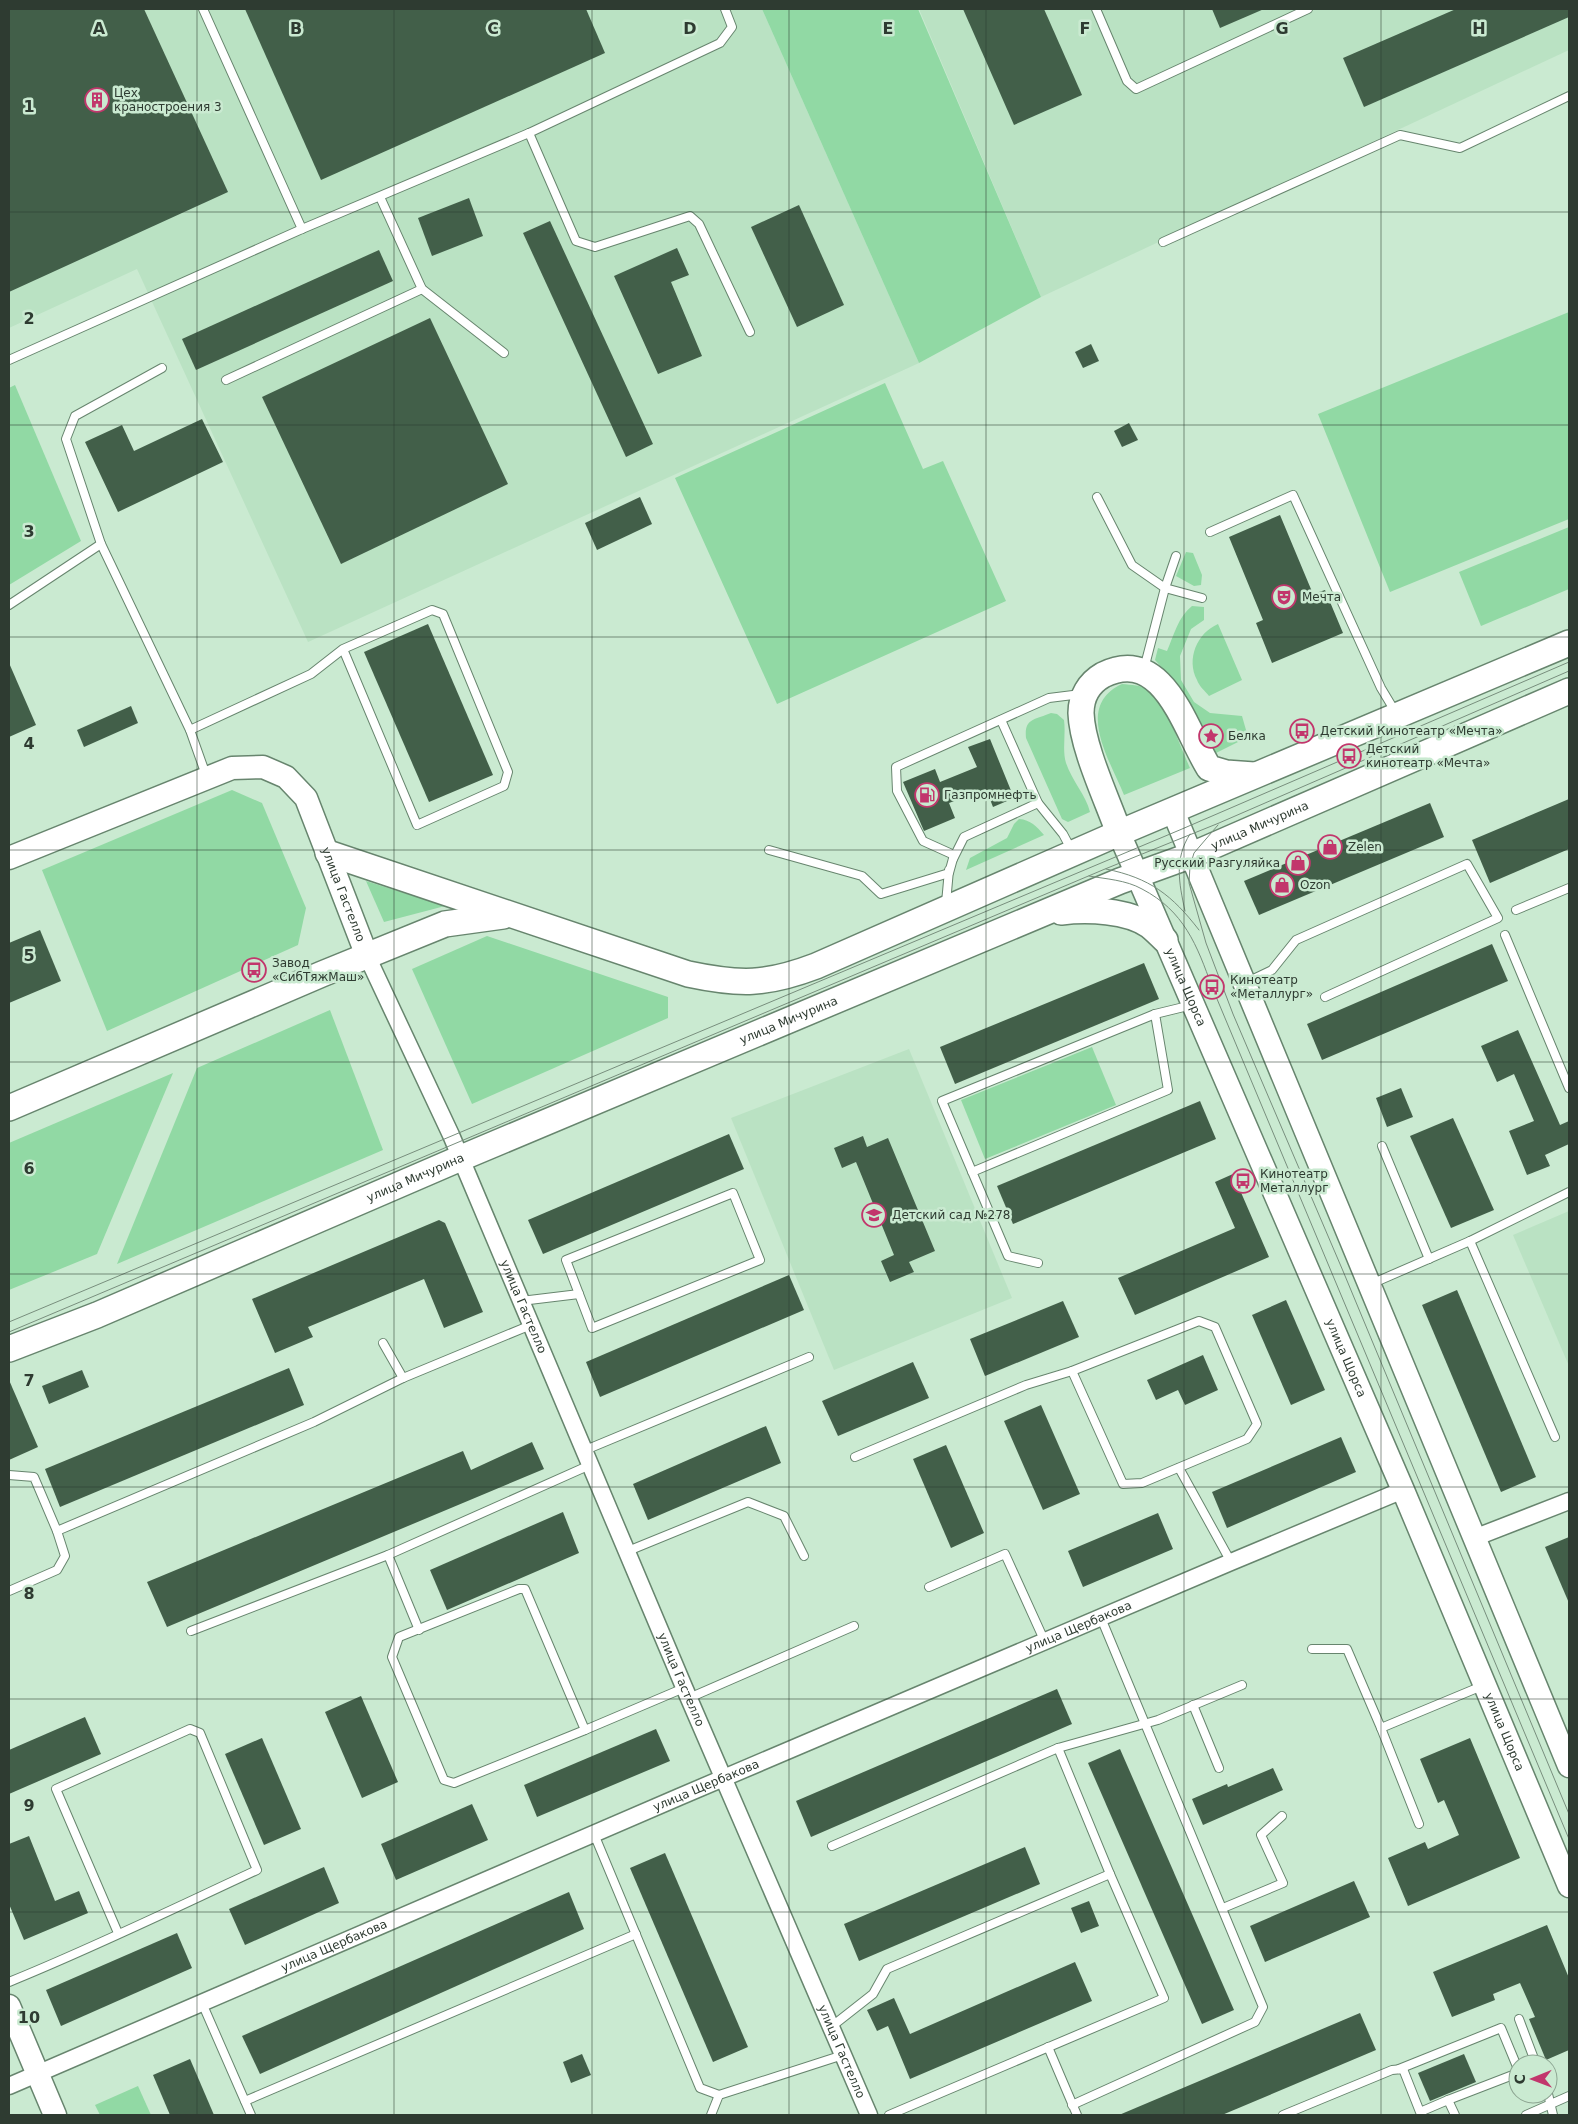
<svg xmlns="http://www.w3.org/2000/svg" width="1578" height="2124" font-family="'DejaVu Sans',sans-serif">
  <rect width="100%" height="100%" fill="#caead1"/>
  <g fill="#bae2c3">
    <polygon points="9,9 762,9 919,363 308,642 137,269 9,328"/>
    <polygon points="919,9 1569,9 1569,50 1041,297"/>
    <polygon points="909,1049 1012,1298 834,1370 731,1118"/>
    <polygon points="1569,1211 1569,1366 1513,1235"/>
  </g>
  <g fill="#91d9a4">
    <polygon points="762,9 918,9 1041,297 919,363"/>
    <polygon points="1569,312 1569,519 1390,592 1318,414"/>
    <polygon points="885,383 923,469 943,461 1006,601 777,704 675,478"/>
    <polygon points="15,385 81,541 9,585 9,388"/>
    <polygon points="1569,527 1569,589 1481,626 1459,572"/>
    <polygon points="1186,552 1193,553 1202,575 1201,585 1194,586 1176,576"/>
    <path d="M1192,606l12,1v13l-13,9 -11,27 1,24 13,22 16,11 32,3 6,21 -34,17 -7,-3 -32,-69 -20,-22 3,-12 9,3c7,-16 11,-34 25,-45z"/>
    <path d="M1218,624l24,56 -33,16c-4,-5 -10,-10 -12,-16 -11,-21 0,-47 21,-56z"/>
    <path d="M1122,684c9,1 20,1 27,6 16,12 32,58 41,78l-66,27c-14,-35 -50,-89 -2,-111z"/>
    <path d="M1051,713l6,1 7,6c2,14 -2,30 2,43 6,18 20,32 24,49l-22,10 -6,-3 -36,-81c-2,-20 9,-18 25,-25z"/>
    <polygon points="232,790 262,803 306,908 298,945 107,1031 42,870"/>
    <path d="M1019,819c12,1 17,7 25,16l-78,35 4,-12 37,-20 7,-14z"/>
    <polygon points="366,881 445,906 384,922"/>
    <polygon points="487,936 668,997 668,1018 472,1104 412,969"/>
    <polygon points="330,1010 383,1150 117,1264 197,1068"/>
    <polygon points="1092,1047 1116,1105 985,1159 961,1100"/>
    <polygon points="173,1073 97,1254 9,1290 9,1143"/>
    <polygon points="138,2086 151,2115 100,2115 95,2105"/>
  </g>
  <g fill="#425f49">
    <polygon points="9,9 144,9 228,192 9,292"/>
    <polygon points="245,9 586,9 605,53 321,180"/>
    <polygon points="963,9 1044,9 1082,95 1014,125"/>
    <polygon points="1212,9 1264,9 1220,28"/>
    <polygon points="1456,9 1569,9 1569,17 1364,107 1343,58"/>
    <polygon points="469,198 483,236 432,256 418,218"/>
    <polygon points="799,205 844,305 797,327 751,227"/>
    <polygon points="550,221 653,444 626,457 523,233"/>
    <polygon points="677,248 689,275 671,282 702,356 658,374 614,276"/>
    <polygon points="379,250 393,281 196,370 182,339"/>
    <polygon points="430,318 508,484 341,564 262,397"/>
    <polygon points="1091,344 1099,361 1083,368 1075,352"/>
    <polygon points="202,419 223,462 118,512 85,442 122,425 134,451"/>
    <polygon points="1129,423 1138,440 1122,447 1114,431"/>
    <polygon points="640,497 652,524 597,550 585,523"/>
    <polygon points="1280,515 1313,594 1325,590 1343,633 1272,663 1256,623 1263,620 1229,537"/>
    <polygon points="428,624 493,775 429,802 364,652"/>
    <polygon points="9,663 36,725 9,737"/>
    <polygon points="131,706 138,723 84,747 77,730"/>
    <polygon points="990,739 1014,798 993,807 986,789 949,803 955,818 924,831 903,782 935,769 940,782 977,767 968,747"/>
    <polygon points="1569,799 1569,849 1490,883 1472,840"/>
    <polygon points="1430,803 1444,837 1259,915 1244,881"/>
    <polygon points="40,930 61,981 9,1003 9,943"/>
    <polygon points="1492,944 1508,981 1322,1060 1307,1024"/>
    <polygon points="1144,963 1159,999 955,1084 940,1047"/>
    <polygon points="1518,1030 1560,1125 1569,1121 1569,1144 1545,1155 1550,1166 1527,1175 1509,1131 1534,1121 1514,1074 1497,1082 1481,1046"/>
    <polygon points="1401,1088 1413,1117 1387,1127 1376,1098"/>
    <polygon points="1200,1101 1216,1139 1013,1224 997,1186"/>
    <polygon points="1453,1118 1494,1210 1451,1228 1410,1136"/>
    <polygon points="729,1134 744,1169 543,1254 528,1220"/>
    <polygon points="863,1136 867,1147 888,1138 935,1251 909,1262 914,1272 890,1282 881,1261 894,1255 856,1162 842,1168 834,1148"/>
    <polygon points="1233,1174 1269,1257 1135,1315 1118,1278 1235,1228 1215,1182"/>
    <polygon points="439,1220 445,1223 483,1312 444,1328 424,1279 308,1327 313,1337 275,1353 252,1299"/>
    <polygon points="789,1275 804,1310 600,1397 586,1362"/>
    <polygon points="1457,1290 1536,1477 1501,1492 1422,1305"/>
    <polygon points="1286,1300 1325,1390 1291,1405 1252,1315"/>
    <polygon points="1063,1301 1079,1337 985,1376 970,1339"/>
    <polygon points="1203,1355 1218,1390 1185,1405 1178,1390 1156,1400 1147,1380"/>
    <polygon points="913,1362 929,1398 838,1436 822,1401"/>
    <polygon points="289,1368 304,1405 60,1507 45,1469"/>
    <polygon points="82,1370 89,1387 49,1404 42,1386"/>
    <polygon points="9,1380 38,1447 9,1460"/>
    <polygon points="1041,1405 1080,1494 1043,1510 1004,1421"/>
    <polygon points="766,1426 781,1463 648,1520 633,1484"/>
    <polygon points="1341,1437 1356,1472 1227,1528 1212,1492"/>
    <polygon points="532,1442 544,1469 167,1627 147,1582 463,1451 471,1470"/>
    <polygon points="946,1445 984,1533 951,1548 913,1459"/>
    <polygon points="563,1512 579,1553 447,1610 430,1570"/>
    <polygon points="1158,1513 1173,1549 1083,1587 1068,1551"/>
    <polygon points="1569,1537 1569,1603 1545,1547"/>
    <polygon points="1057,1689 1072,1724 811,1837 796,1801"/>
    <polygon points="361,1696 398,1782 362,1798 325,1712"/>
    <polygon points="85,1717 101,1754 9,1794 9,1750"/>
    <polygon points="656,1729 670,1761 537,1817 524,1785"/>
    <polygon points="262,1738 301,1829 264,1845 225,1754"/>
    <polygon points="1470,1738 1520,1858 1408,1906 1388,1858 1425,1842 1428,1849 1459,1835 1444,1800 1438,1803 1420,1759"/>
    <polygon points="1120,1749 1234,2010 1202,2024 1088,1763"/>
    <polygon points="1273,1768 1283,1790 1203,1825 1192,1799 1227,1784 1228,1787"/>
    <polygon points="472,1804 488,1840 396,1880 381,1844"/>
    <polygon points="29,1836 55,1901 79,1891 88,1913 24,1940 9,1904 9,1844"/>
    <polygon points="1025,1847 1040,1884 859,1961 844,1924"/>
    <polygon points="665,1853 748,2047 713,2062 630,1868"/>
    <polygon points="324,1867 339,1903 245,1945 229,1909"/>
    <polygon points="1354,1881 1370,1917 1265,1962 1250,1926"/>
    <polygon points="569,1892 584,1929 260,2074 242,2036"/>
    <polygon points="1089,1901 1099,1926 1081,1933 1071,1908"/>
    <polygon points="1547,1925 1569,1978 1569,2050 1546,2060 1529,2019 1535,2017 1520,1983 1493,1994 1495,2000 1452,2017 1433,1972"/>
    <polygon points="177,1933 192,1968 61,2026 46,1990"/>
    <polygon points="1075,1962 1092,2001 910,2079 888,2026 877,2031 867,2010 894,1998 910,2034"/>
    <polygon points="1360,2013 1376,2050 1222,2115 1119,2115"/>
    <polygon points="582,2054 591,2075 571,2083 563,2062"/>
    <polygon points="1464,2054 1476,2082 1430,2101 1418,2073"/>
    <polygon points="190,2059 214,2115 170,2115 153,2075"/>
  </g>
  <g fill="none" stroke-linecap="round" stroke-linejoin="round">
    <g stroke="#67856e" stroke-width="10">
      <g id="service">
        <polyline points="203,9 302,229"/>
        <polyline points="1096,9 1127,81 1136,89 1308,9"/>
        <polyline points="529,133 576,241 595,247 690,216 699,224 750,332"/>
        <polyline points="380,197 422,289 504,353"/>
        <polyline points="1163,242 1400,135 1460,148 1569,96"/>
        <polyline points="9,360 302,229 529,133 720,43 732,27 725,9"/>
        <polyline points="162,368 75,416 66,439 101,544 190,730 206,775"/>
        <polyline points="226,380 422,289"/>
        <polyline points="1097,497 1132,565 1165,588 1202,598"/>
        <polyline points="1210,532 1293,495 1381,688 1396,713"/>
        <polyline points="9,605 101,544"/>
        <polyline points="1144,669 1165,588 1176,556"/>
        <polyline points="1001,720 1038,803 1063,834 1071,849"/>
        <polyline points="190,730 311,674 343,649 432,610 443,614 508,772 504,786 417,825 343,649"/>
        <polyline points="769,850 862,876 881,894 949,873 954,855 923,841 897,791 896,767 1049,698 1081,694"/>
        <polyline points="953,859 964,837 1038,803"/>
        <polyline points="946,903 949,870"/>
        <polyline points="1516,910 1569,888"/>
        <polyline points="1505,935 1569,1088"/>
        <polyline points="1247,982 1272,970 1296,940 1467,864 1498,918 1325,997"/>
        <polyline points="1155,1014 1192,1005"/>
        <polyline points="1382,1146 1429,1259"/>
        <polyline points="972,1172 1168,1090 1155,1014 942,1101 1008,1256 1038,1263"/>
        <polygon points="733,1193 760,1260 592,1328 566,1260"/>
        <polyline points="1470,1241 1555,1437"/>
        <polyline points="1371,1284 1470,1241 1569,1192"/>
        <polyline points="521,1301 579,1294"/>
        <polygon points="1199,1321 1215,1327 1257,1424 1247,1439 1142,1483 1123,1484 1072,1371"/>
        <polyline points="383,1343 403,1378"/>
        <polyline points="583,1451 809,1357"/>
        <polyline points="855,1457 1026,1385 1072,1371"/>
        <polyline points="1179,1468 1231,1562"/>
        <polyline points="9,1475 34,1477 57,1531 65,1556 57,1570 9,1591"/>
        <polyline points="57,1531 314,1422 403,1378 531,1325"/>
        <polyline points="628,1551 748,1502 784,1516 804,1556"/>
        <polyline points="388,1555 419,1630"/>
        <polyline points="929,1587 1005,1554 1045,1642"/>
        <polygon points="519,1589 525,1589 585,1730 454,1783 444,1780 392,1657 399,1637"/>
        <polyline points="191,1631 388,1555 590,1465"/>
        <polyline points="1312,1649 1347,1649 1381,1728 1482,1686"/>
        <polyline points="689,1698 854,1626"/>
        <polyline points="1193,1705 1219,1768"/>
        <polyline points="1381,1728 1419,1824"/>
        <polyline points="585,1730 684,1688"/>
        <polyline points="594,1834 700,2088 719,2095"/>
        <polyline points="832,1846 1058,1748 1158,1720 1242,1685"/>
        <polyline points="1223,1908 1283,1883 1261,1835 1282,1816"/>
        <path d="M9,1982c84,-34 166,-74 248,-112l-57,-137 -10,-4 -134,60 62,144"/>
        <polyline points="202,2003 251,2115"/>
        <polyline points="1519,2019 1536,2064"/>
        <polyline points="831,2027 873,1994 887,1969 1110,1874"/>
        <polyline points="1048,2047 1077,2115"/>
        <polyline points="1399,2069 1501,2028 1518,2069"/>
        <polyline points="1548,2094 1553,2115"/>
        <polyline points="1448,2100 1518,2073"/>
        <polyline points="245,2101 636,1934"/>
        <polyline points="1072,2105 1255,2022 1263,2007 1101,1618"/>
        <polyline points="711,2115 719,2095 843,2055"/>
        <polyline points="889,2115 1164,1998 1110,1874 1058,1748"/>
        <polyline points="1283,2115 1392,2070 1403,2069 1420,2112 1448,2100 1455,2115"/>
        <polyline points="1526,2115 1569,2096"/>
      </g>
    </g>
    <g stroke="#67856e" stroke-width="19">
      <g id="minor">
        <path id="s1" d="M367,956l84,179 233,552 185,428"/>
        <polyline points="1474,1538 1569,1501"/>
        <path id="s2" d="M9,2086l670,-289 552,-235 172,-72"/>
      </g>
    </g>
    <g stroke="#67856e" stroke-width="25">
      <g id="secondary">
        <polyline points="1173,811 1569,1766"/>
        <path id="s3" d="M1119,833l284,657 166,396"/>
        <path id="s4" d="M9,858l223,-90 31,-1 23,10 20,21 61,158"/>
        <polyline points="9,2006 55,2115"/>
      </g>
    </g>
    <g stroke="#67856e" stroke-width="28">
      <g id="primary">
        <path d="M1119,833c-12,-34 -37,-86 -38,-120 0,-16 8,-30 22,-38 61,-30 82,55 106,93l17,5 28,2"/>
        <path d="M328,853l360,121c52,11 78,11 128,-8l303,-133 450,-190"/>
        <path d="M1061,912c26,-3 67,-2 89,14 5,4 10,9 15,14"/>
        <polyline points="9,1108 322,974 445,924 503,916"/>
        <path id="s5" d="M9,1349l88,-34 364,-157 659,-277 72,-26 377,-164"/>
      </g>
    </g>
    <use href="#service" stroke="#fff" stroke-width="8"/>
    <use href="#minor" stroke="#fff" stroke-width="16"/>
    <use href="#secondary" stroke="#fff" stroke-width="22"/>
    <use href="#primary" stroke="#fff" stroke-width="25"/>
    <g stroke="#788e7d" stroke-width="1">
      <polyline points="1218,825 1194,853 1190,866 1189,883 1206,943 1233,1014 1343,1271 1569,1814"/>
      <path d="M1106,869c44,9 66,26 93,61"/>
      <path d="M1089,876c17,3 37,4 53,13 42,22 55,56 70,98l357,852"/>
      <path d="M1185,911c-6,-28 -11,-52 5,-77"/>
      <polyline points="9,1322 1182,829 1569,662"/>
      <polyline points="9,1332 1105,869 1219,823 1569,671"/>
    </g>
  </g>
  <path fill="none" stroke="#2e3b31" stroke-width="1" stroke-opacity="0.55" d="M197,9v2106M394,9v2106M592,9v2106M789,9v2106M986,9v2106M1184,9v2106M1381,9v2106M9,212h1560M9,425h1560M9,637h1560M9,850h1560M9,1062h1560M9,1274h1560M9,1487h1560M9,1699h1560M9,1912h1560"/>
  <defs>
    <g id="building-ring" transform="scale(1.25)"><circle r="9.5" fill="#caead1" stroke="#c2366c" stroke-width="1.5"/><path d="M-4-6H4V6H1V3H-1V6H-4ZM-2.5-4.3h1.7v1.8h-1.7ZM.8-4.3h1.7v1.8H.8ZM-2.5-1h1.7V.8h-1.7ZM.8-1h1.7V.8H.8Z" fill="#c2366c"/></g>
    <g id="theatre-ring" transform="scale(1.25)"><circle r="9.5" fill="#caead1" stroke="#c2366c" stroke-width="1.5"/><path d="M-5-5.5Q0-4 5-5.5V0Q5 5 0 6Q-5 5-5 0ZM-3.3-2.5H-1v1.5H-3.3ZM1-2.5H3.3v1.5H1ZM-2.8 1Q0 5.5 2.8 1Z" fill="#c2366c"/></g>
    <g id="bus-ring" transform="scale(1.25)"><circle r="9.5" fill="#caead1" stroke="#c2366c" stroke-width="1.5"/><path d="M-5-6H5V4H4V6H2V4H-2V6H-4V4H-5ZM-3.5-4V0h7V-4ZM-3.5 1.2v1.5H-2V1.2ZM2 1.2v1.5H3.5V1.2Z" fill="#c2366c"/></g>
    <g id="sight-ring" transform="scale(1.25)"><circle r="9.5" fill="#caead1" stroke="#c2366c" stroke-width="1.5"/><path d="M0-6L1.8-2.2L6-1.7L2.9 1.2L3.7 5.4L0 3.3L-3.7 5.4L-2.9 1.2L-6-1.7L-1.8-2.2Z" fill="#c2366c"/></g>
    <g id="fuel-ring" transform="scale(1.25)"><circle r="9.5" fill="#caead1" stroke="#c2366c" stroke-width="1.5"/><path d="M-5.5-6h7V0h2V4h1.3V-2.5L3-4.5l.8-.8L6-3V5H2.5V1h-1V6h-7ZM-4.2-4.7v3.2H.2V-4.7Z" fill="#c2366c"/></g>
    <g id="shop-ring" transform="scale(1.25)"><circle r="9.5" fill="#caead1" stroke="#c2366c" stroke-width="1.5"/><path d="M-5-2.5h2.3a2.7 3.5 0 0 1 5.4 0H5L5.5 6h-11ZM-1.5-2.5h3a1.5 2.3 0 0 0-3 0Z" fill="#c2366c"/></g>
    <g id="school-ring" transform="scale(1.25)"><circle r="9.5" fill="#caead1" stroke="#c2366c" stroke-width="1.5"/><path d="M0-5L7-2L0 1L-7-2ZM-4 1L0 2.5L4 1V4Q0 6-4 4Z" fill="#c2366c"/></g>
  </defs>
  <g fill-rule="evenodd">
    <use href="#building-ring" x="97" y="100"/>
    <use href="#theatre-ring" x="1284" y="597"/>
    <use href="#bus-ring" x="1302" y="731"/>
    <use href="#sight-ring" x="1211" y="736"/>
    <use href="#bus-ring" x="1349" y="756"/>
    <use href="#fuel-ring" x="927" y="795"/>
    <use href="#shop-ring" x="1330" y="847"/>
    <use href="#shop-ring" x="1298" y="863"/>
    <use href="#shop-ring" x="1282" y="885"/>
    <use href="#bus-ring" x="254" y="970"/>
    <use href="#bus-ring" x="1212" y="987"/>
    <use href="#bus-ring" x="1243" y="1181"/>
    <use href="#school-ring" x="874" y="1215"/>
  </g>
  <g text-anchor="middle" stroke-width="5" stroke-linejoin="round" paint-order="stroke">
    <g font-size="12" fill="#2e3b31" stroke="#caead1" text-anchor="start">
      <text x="114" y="97">Цех<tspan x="114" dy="14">краностроения 3</tspan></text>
      <text x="1302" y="601">Мечта</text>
      <text x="1320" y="735">Детский Кинотеатр «Мечта»</text>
      <text x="1228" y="740">Белка</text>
      <text x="1366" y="753">Детский<tspan x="1366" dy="14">кинотеатр «Мечта»</tspan></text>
      <text x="944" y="799">Газпромнефть</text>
      <text x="1348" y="851">Zelen</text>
      <text x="1280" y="867" text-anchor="end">Русский Разгуляйка</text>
      <text x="1300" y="889">Ozon</text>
      <text x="272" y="967">Завод<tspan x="272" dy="14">«СибТяжМаш»</tspan></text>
      <text x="1230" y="984">Кинотеатр<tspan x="1230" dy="14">«Металлург»</tspan></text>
      <text x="1260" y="1178">Кинотеатр<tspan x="1260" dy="14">Металлург</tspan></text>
      <text x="892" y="1219">Детский сад №278</text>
    </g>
    <g font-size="12" fill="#2e3b31" stroke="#caead1">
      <text dy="4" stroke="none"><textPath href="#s5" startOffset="1356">улица Мичурина</textPath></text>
      <text dy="4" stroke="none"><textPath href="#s4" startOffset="429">улица Гастелло</textPath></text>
      <text dy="4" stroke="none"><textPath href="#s3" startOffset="168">улица Щорса</textPath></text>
      <text dy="4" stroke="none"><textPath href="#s5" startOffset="846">улица Мичурина</textPath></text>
      <text dy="4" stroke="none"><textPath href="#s5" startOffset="441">улица Мичурина</textPath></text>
      <text dy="4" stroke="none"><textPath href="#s1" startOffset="384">улица Гастелло</textPath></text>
      <text dy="4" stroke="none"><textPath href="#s3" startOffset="572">улица Щорса</textPath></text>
      <text dy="4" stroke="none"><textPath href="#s2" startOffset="1164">улица Щербакова</textPath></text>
      <text dy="4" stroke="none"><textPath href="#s1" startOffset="789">улица Гастелло</textPath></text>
      <text dy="4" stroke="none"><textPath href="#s3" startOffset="978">улица Щорса</textPath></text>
      <text dy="4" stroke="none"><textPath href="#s2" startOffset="759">улица Щербакова</textPath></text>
      <text dy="4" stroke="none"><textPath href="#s2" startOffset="354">улица Щербакова</textPath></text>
      <text dy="4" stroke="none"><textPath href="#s1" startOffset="1194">улица Гастелло</textPath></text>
    </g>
  </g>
  <g font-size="16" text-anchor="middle" font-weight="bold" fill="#2e3b31" stroke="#caead1" stroke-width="5" stroke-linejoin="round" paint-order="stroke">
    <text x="99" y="34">A</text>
    <text x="296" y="34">B</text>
    <text x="493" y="34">C</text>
    <text x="690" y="34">D</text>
    <text x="888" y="34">E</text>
    <text x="1085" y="34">F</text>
    <text x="1282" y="34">G</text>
    <text x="1479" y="34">H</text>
    <text x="29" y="112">1</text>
    <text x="29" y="324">2</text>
    <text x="29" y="537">3</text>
    <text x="29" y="749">4</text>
    <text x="29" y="961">5</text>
    <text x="29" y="1174">6</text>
    <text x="29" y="1386">7</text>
    <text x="29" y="1599">8</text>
    <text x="29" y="1811">9</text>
    <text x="29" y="2023">10</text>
  </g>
  <rect width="1578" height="2124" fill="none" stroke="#2e3b31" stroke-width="20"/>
  <g transform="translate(1533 2079) rotate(269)"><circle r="24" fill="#caead1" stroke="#8ca491"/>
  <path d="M0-4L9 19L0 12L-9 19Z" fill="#c2366c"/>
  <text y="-8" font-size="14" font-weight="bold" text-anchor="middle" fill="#2e3b31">С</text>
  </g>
</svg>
